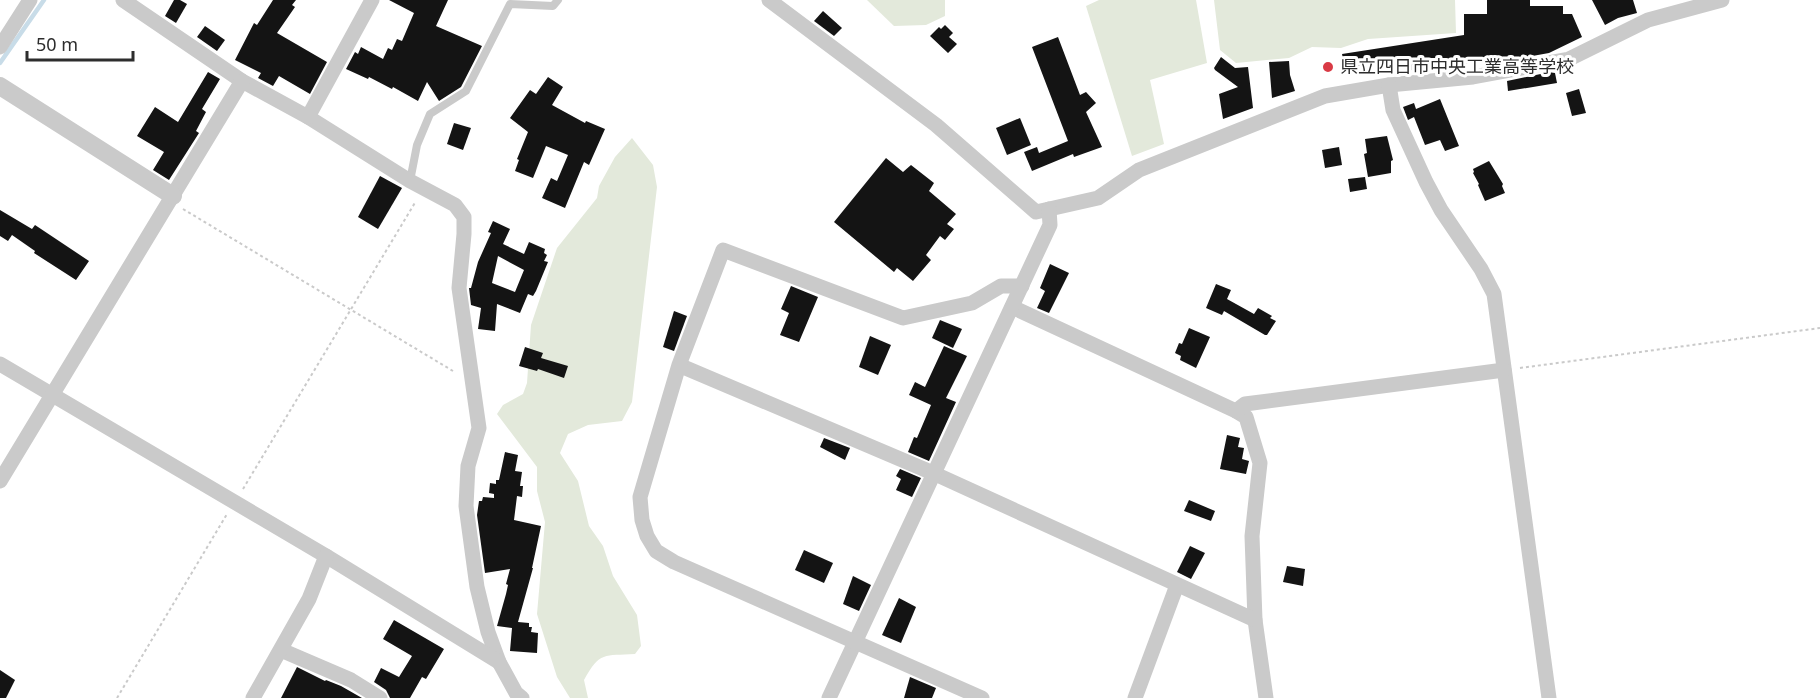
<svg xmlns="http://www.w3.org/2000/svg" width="1820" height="698" font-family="'Noto Sans','Noto Sans JP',sans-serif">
  <rect width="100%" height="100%" fill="#fff"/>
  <g fill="#e3e9db">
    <polygon points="867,0 945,0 945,16 926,25 894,26"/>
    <polygon points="1099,0 1196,0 1207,63 1150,80 1164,144 1132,156 1086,6"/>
    <polygon points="1214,0 1455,0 1456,33 1368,39 1341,48 1312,47 1289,58 1236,63 1220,50"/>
    <path d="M632,138l21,27 4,22 -25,215 -10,19 -34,4 -20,9 -8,19 18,28 11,45 14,20 10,30 24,39 4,31 -6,8c-31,2 -35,-3 -51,26l4,18h-18l-13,-21 -20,-63 8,-92 -8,-31v-24l-40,-53 6,-9 20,-11 4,-11 4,-58 26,-77 40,-50 2,-12 16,-29z"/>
  </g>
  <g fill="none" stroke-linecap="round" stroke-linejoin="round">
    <polyline stroke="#c8dce8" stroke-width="4.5" points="0,63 44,0"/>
  </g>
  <g fill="#141414" fill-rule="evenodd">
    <polygon points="174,0 180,0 187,4 176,23 165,16"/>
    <polygon points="273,0 296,0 292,5 295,7 277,33 327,62 310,94 279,76 273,86 258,78 261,73 235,60 254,23 257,25"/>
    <polygon points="389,0 448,0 436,26 482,46 461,87 439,101 427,82 418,101 393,87 392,89 369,77 368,79 346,69 355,52 358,54 361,47 383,59 388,48 392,50 397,39 402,41 414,13"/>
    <polygon points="1487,0 1530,0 1530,6 1563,6 1563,14 1572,14 1582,37 1549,53 1504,61 1504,59 1404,71 1403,62 1398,63 1397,60 1345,68 1342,54 1464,35 1464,14 1487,14"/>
    <polygon points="1592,0 1633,0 1637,13 1618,18 1605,25"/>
    <polygon points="823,11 842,28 834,36 814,21"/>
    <polygon points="945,25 953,33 949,37 957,44 948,53 930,36 939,27 941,29"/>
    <polygon points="205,26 225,40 217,51 197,37"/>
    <polygon points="1058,37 1080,95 1086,92 1096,103 1086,112 1102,147 1074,157 1073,154 1032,171 1024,152 1037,147 1039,153 1068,141 1032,47"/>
    <polygon points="1221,57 1235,68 1248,67 1253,108 1223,119 1219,94 1238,87 1215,70 1214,68"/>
    <polygon points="1289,61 1290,75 1295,91 1272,98 1269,62"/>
    <polygon points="208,72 220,79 202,109 206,112 196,131 199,133 169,180 153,170 164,152 137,136 155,107 178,122"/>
    <polygon points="1550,72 1555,73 1557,83 1508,91 1507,81"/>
    <polygon points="548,77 563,87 552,105 585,123 586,121 605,129 589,165 584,162 565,208 542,198 551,178 557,181 568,155 546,146 533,178 515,171 519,160 517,159 528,132 510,118 530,90 536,94"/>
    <polygon points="1579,89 1586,113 1572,116 1566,93"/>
    <polygon points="1440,99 1459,146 1445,151 1440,140 1425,145 1414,117 1408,120 1403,107 1414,103 1416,109"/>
    <polygon points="1020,118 1031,145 1007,155 996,128"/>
    <polygon points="454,123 471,128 463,150 447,144"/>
    <polygon points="1387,136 1393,160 1391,161 1391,173 1368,177 1364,154 1367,153 1365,139"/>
    <polygon points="1339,147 1342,165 1325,168 1322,150"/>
    <polygon points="886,158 903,172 911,165 934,183 929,191 956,214 947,224 954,229 945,240 940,236 926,255 931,260 913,281 897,268 894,272 834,222"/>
    <polygon points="1489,161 1503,184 1502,186 1505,193 1485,201 1478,185 1479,184 1473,173 1474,172 1473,169"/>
    <polygon points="380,176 402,188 378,229 358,217"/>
    <polygon points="1365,177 1367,189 1350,192 1348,179"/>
    <polygon points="0,210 32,229 35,225 89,261 76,280 34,253 35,251 12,235 8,241 0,236"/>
    <path d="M493,221l17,8 -7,15 21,10 5,-12 16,7 -1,4 3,2 -3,6 4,1 -12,29 -3,5 -5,-2 -8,19 -23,-9 -2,27 -17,-2 3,-21 -10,-3 -2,-17h2l7,-26 13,-29 -3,-1zM498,256l26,14 -9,22 -23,-9z"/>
    <polygon points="1050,264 1069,273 1049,313 1037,308 1045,291 1040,288"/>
    <polygon points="1216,284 1231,290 1227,299 1254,314 1258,308 1272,316 1270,318 1276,321 1267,335 1265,335 1224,311 1222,315 1206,308"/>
    <polygon points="791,286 818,297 799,342 780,335 789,313 781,309"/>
    <polygon points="674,311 687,316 674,351 663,347"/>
    <polygon points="940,320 962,329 953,348 932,338"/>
    <polygon points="1189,328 1210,337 1196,368 1180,360 1181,356 1175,353 1179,343 1182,344"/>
    <polygon points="870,336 891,345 878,375 859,367"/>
    <polygon points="944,346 967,356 946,398 956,402 929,461 908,452 914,437 917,438 931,405 909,395 915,382 925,387"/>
    <polygon points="525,347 543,353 541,358 568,366 564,378 538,369 537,371 519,366"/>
    <polygon points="1227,435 1240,438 1238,447 1244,448 1242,459 1249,461 1246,474 1220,469"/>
    <polygon points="824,438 850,448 845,460 820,447"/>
    <polygon points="505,452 518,455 515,471 522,472 520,486 523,486 522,497 517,496 514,520 541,526 532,568 533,568 518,622 529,623 529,627 532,627 531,632 538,633 537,653 510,651 512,628 497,626 506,594 508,585 506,584 510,569 485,573 477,515 479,501 482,501 483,497 494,498 494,494 489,493 490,483 496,484 496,480 499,480"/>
    <polygon points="900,469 921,478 912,497 896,490 901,479 896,476"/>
    <polygon points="1189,500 1215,511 1211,521 1184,511"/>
    <polygon points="1190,546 1205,553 1191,579 1177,572"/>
    <polygon points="804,550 833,563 824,583 795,570"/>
    <polygon points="1287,566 1305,569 1303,586 1283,582"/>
    <polygon points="853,576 871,585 859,611 843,604"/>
    <polygon points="899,598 916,607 901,643 882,635"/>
    <polygon points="394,620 444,649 426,679 422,677 410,698 390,698 386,690 374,682 381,668 399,677 412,656 383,639"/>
    <polygon points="297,667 325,681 326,680 341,686 362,698 281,698"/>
    <polygon points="0,670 15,680 6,698 0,698"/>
    <polygon points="910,677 936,688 932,698 904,698"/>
  </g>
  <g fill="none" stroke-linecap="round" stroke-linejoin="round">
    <g stroke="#cacaca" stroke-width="2" stroke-dasharray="3 3" stroke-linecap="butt">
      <polyline points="183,209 453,371"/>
      <polyline points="1520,368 1820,328"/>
      <polyline points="243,489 416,201"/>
      <polyline points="117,698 227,514"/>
    </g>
    <polyline stroke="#cacaca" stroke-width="8" points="410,181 417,145 430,114 466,91 510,4 553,6 558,0"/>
    <g stroke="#cacaca" stroke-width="15">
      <polyline points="123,0 242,81 308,117 410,181 455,205 464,217 464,234 459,288 479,428 468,466 466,506 477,587 488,632 499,662 516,693 522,698"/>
      <polyline points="769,0 936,125 1036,212 1098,198 1139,170 1325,96 1389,85 1473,77 1569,59 1648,20 1722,0"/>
      <polyline points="0,47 30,0"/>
      <polyline points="1389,85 1393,110 1426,182 1441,210 1481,269 1494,294 1549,698"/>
      <polyline points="308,117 372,0"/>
      <polyline points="1012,307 1236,411 1246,417 1260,463 1252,536 1255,620 1266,698"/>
      <polyline points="0,364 326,556 499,662"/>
      <polyline points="681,366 933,473 1255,620"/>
      <polyline points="1236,411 1245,404 1504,370"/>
      <polyline points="0,481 242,81"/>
      <polyline points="281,650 351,680 380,698"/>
      <polyline points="253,698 309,599 326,556"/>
      <polyline points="829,698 1050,225 1049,209"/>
      <polyline points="982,698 674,562 656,551 647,536 642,520 640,497 679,365 723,250 903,318 972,303 1001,286 1022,286"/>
      <polyline points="1135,698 1177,585"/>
    </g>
    <polyline stroke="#cacaca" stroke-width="18" points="0,86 173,196"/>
  </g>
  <circle fill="#d93a45" stroke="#fff" stroke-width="2" cx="1328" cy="67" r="6"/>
  <g text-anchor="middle" stroke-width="6" stroke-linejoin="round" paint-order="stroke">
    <g font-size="18" fill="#2d2d2d" stroke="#fff" text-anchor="start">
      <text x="1340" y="73">県立四日市中央工業高等学校</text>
    </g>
  </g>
  <path d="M27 51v9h106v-9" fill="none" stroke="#2d2d2d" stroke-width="3"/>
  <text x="36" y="51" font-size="18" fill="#2d2d2d" stroke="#ffffff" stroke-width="4.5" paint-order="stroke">50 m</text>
</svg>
